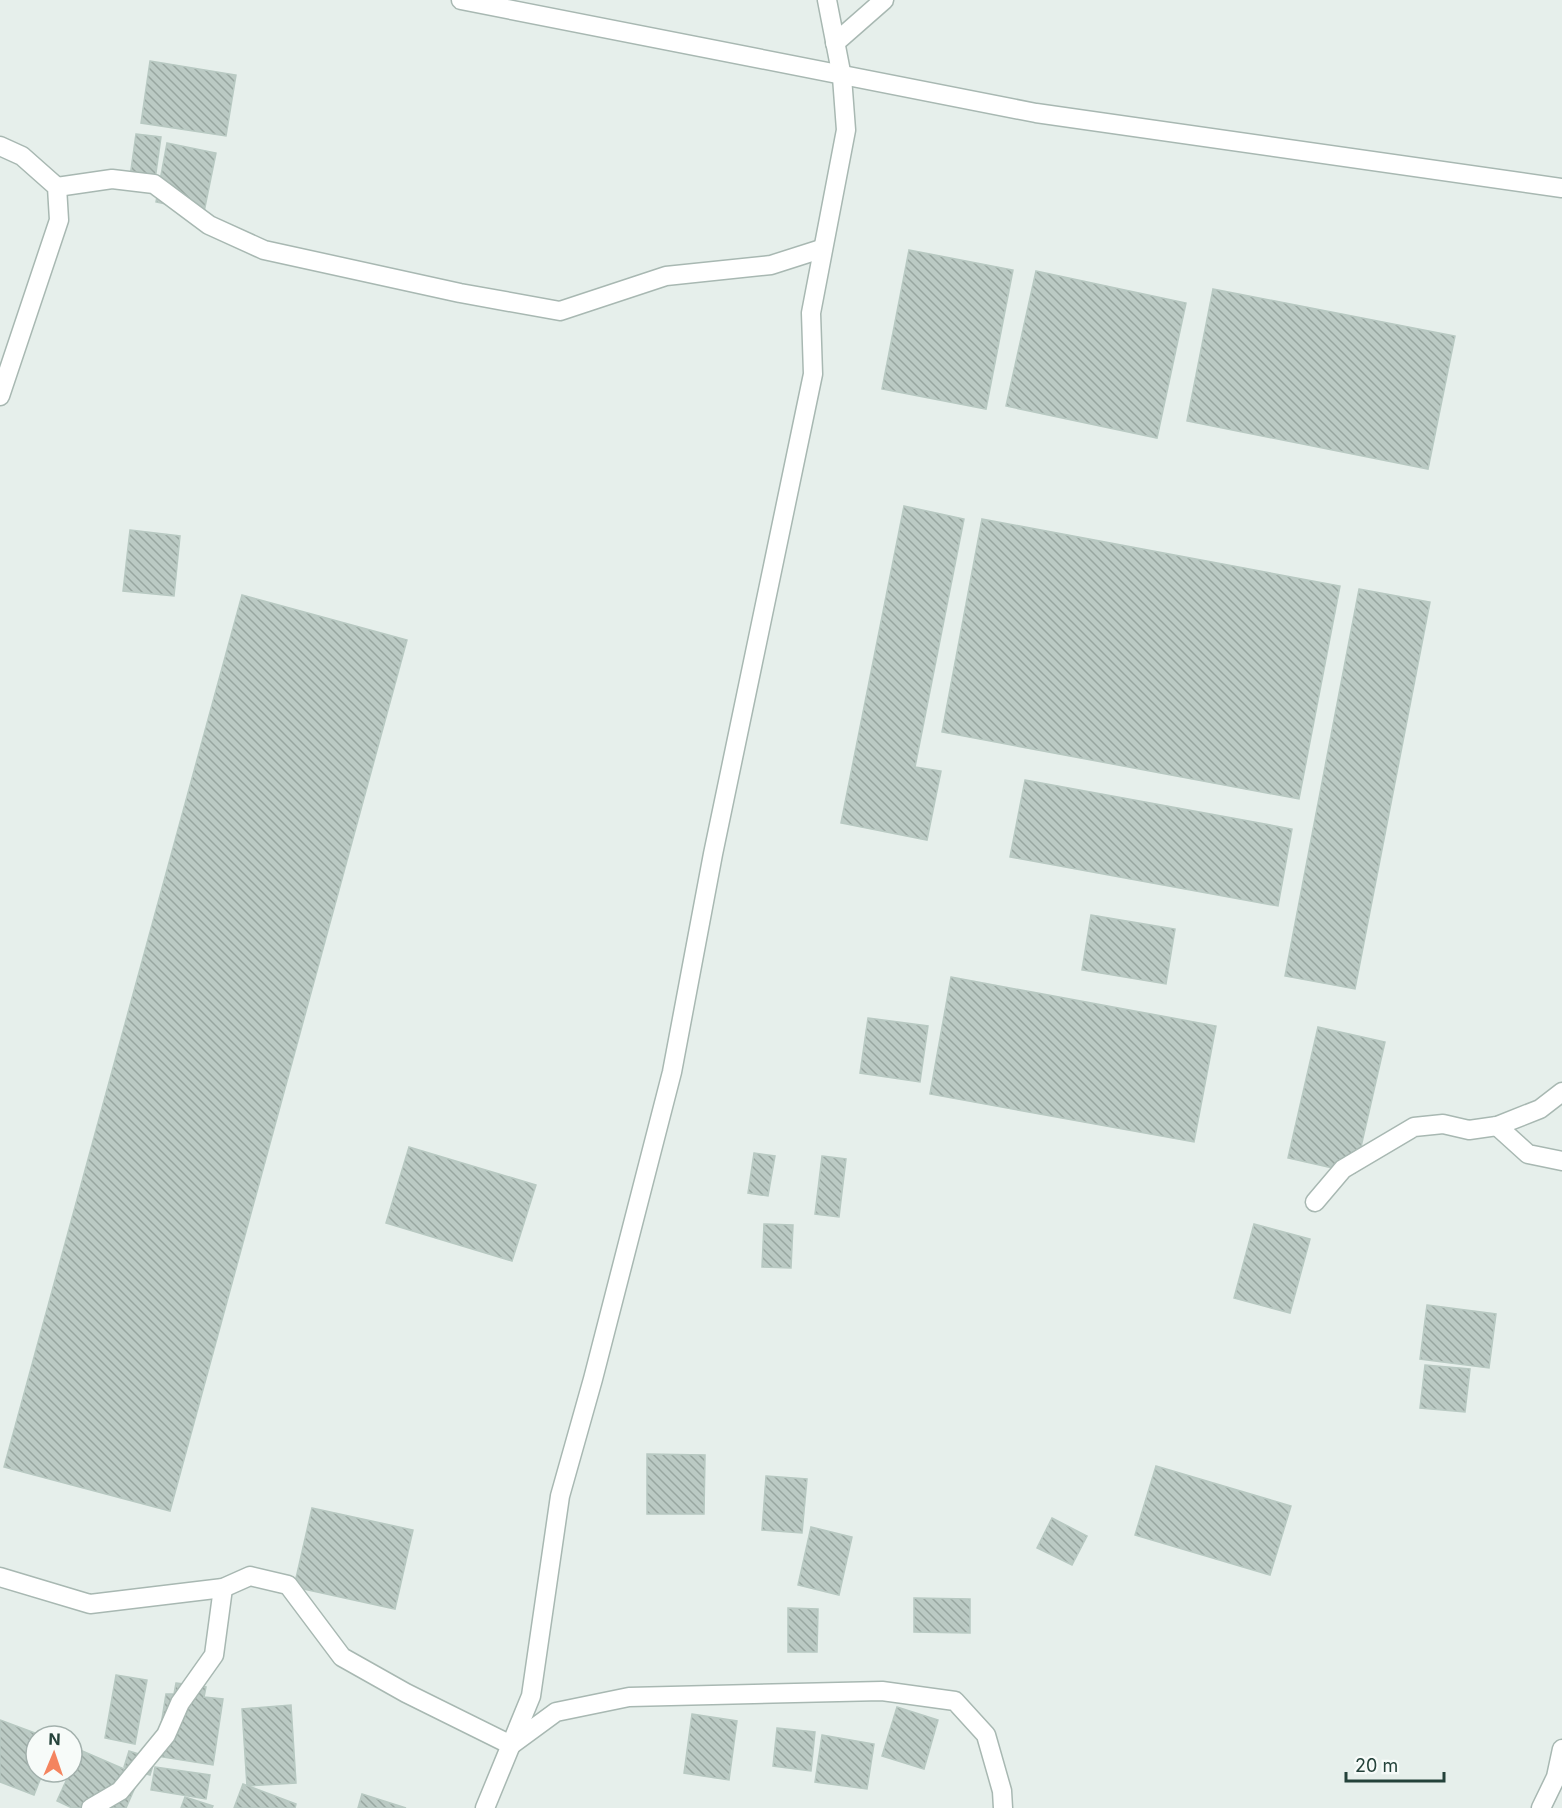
<svg xmlns="http://www.w3.org/2000/svg" width="1562" height="1808" font-family="Inter,sans-serif">
  <defs>
    <pattern id="building-back-hatch" width="6" height="6" patternUnits="userSpaceOnUse" patternTransform="scale(1.5)"><rect width="6" height="6" fill="#bbcac4"/><path d="M-1 5l2 2M0 0l6 6M5-1l2 2" fill="none" stroke="#98a6a0"/></pattern>
  </defs>
  <rect width="100%" height="100%" fill="#e6efeb"/>
  <g fill="url(#building-back-hatch)" stroke="#b8c9c2" stroke-width="1.5">
    <polygon points="150,61 236,75 226,136 141,123"/>
    <polygon points="136,134 161,137 154,187 129,184"/>
    <polygon points="167,143 216,153 204,212 156,202"/>
    <polygon points="909,250 1013,270 986,409 882,389"/>
    <polygon points="1036,271 1186,303 1157,438 1006,406"/>
    <polygon points="1213,289 1455,336 1428,469 1187,421"/>
    <polygon points="904,506 964,519 915,767 941,771 927,840 841,823"/>
    <polygon points="982,519 1340,586 1299,799 942,732"/>
    <polygon points="130,530 180,536 174,596 123,591"/>
    <polygon points="1359,589 1430,602 1355,989 1285,976"/>
    <polygon points="242,595 407,640 170,1511 4,1467"/>
    <polygon points="1025,780 1292,829 1278,906 1010,857"/>
    <polygon points="1091,915 1175,929 1166,984 1082,970"/>
    <polygon points="951,977 1216,1026 1194,1142 930,1094"/>
    <polygon points="868,1018 928,1026 920,1082 860,1073"/>
    <polygon points="1318,1027 1385,1042 1355,1173 1288,1158"/>
    <polygon points="409,1147 536,1185 512,1261 386,1223"/>
    <polygon points="754,1153 775,1156 768,1196 748,1193"/>
    <polygon points="822,1156 846,1159 839,1217 815,1214"/>
    <polygon points="764,1224 793,1225 791,1268 762,1267"/>
    <polygon points="1254,1224 1310,1239 1290,1313 1234,1298"/>
    <polygon points="1427,1305 1496,1314 1489,1368 1420,1359"/>
    <polygon points="1425,1365 1470,1369 1465,1412 1420,1408"/>
    <polygon points="647,1454 705,1455 704,1514 647,1514"/>
    <polygon points="1156,1466 1291,1506 1270,1575 1135,1535"/>
    <polygon points="766,1476 807,1479 802,1533 762,1530"/>
    <polygon points="312,1508 413,1530 395,1609 294,1587"/>
    <polygon points="1052,1518 1087,1536 1072,1565 1037,1548"/>
    <polygon points="811,1527 852,1537 839,1595 798,1585"/>
    <polygon points="914,1598 970,1599 970,1633 914,1632"/>
    <polygon points="788,1608 818,1609 817,1652 788,1652"/>
    <polygon points="116,1675 147,1680 135,1744 105,1738"/>
    <polygon points="176,1683 206,1687 204,1697 223,1699 213,1765 156,1756 166,1694 174,1694"/>
    <polygon points="291,1705 296,1783 247,1786 242,1709"/>
    <polygon points="897,1707 938,1720 924,1769 882,1756"/>
    <polygon points="692,1714 737,1721 729,1780 684,1773"/>
    <polygon points="0,1720 43,1736 36,1736 36,1772 43,1772 34,1795 0,1782"/>
    <polygon points="777,1728 815,1732 811,1771 773,1766"/>
    <polygon points="822,1735 874,1744 867,1789 815,1782"/>
    <polygon points="80,1750 140,1776 126,1808 72,1808 57,1801"/>
    <polygon points="129,1751 155,1759 150,1775 124,1767"/>
    <polygon points="155,1767 210,1775 206,1799 151,1790"/>
    <polygon points="243,1784 296,1804 295,1808 234,1808"/>
    <polygon points="362,1794 406,1808 358,1808"/>
    <polygon points="185,1797 213,1806 212,1808 181,1808"/>
  </g>
  <g fill="none" stroke-linecap="round" stroke-linejoin="round">
    <g stroke="#a8b8b2" stroke-width="21">
      <g id="minor">
        <polyline points="461,0 1036,113 1562,188"/>
        <polyline points="835,43 884,0"/>
        <polyline points="0,146 22,156 57,187 59,220 0,396"/>
        <polyline points="57,187 112,179 154,184 209,225 264,250 460,293 560,311 666,276 771,265 821,249"/>
        <polyline points="1497,1126 1528,1154 1562,1161"/>
        <polyline points="1315,1202 1343,1169 1414,1127 1443,1124 1469,1130 1497,1126 1540,1109 1562,1092"/>
        <polyline points="0,1577 90,1604 223,1588 250,1576 288,1585 342,1657 406,1693 511,1745 556,1712 629,1697 882,1691 955,1701 986,1735 1002,1791 1003,1808"/>
        <polyline points="91,1808 120,1791 166,1735 180,1703 214,1655 223,1588"/>
        <polyline points="485,1808 531,1696 560,1496 593,1379 672,1072 713,854 813,374 811,313 846,130 842,77 827,0"/>
        <polyline points="1541,1808 1556,1777 1562,1749"/>
      </g>
    </g>
    <use href="#minor" stroke="#fff" stroke-width="18"/>
  </g>
  <g transform="translate(54 1754) rotate(2)"><circle r="28" fill="#f7fbf9" stroke="#a3b1ad" stroke-width="1.5"/>
  <path d="M0-4.5L10 22L0 15L-10 22Z" fill="#f4845f"/>
  <text y="-9" font-size="16" font-weight="bold" text-anchor="middle" fill="#24423a">N</text>
  </g>
  <path d="M1346 1772v9h98v-9" fill="none" stroke="#24423a" stroke-width="3"/>
  <text x="1355" y="1772" font-size="18" fill="#24423a" stroke="#f7fbf9" stroke-width="4.5" paint-order="stroke">20 m</text>
</svg>
